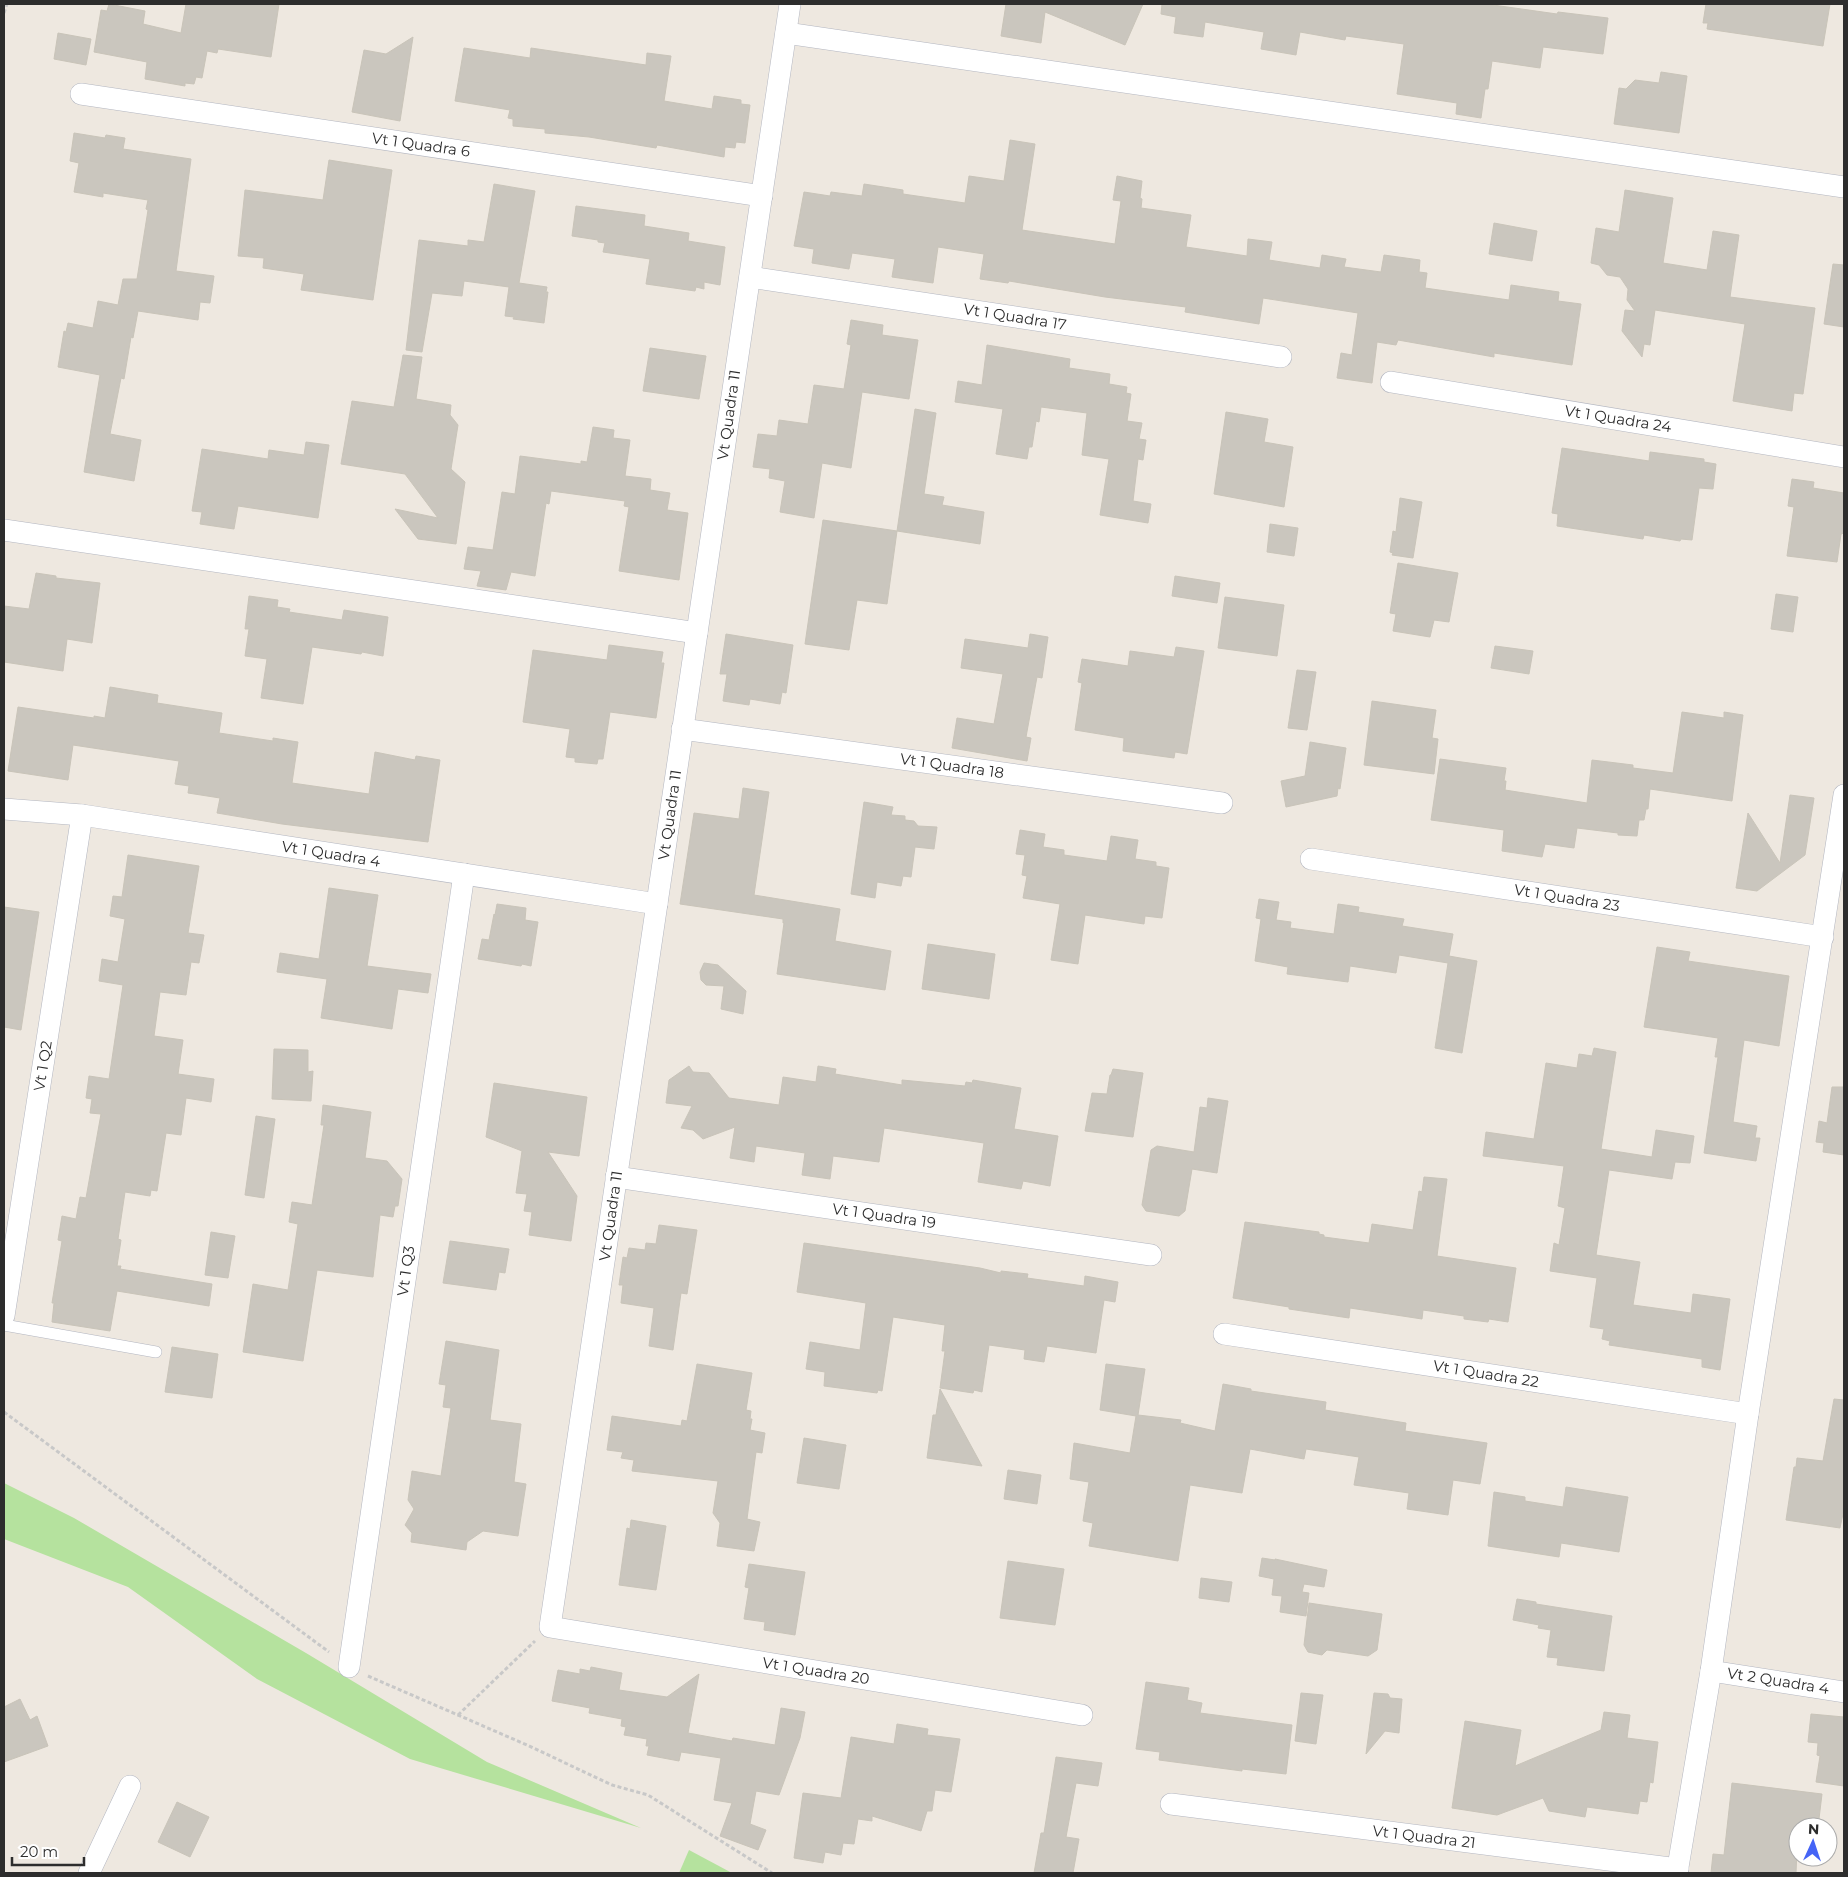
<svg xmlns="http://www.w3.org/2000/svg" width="1848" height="1877" font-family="Montserrat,sans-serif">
  <rect width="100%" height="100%" fill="#eee8e0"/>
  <g fill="#b5e29e">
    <polygon points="4,1483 74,1518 306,1653 487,1762 641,1828 410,1759 257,1679 128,1587 4,1539"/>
    <polygon points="689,1850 732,1873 679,1873"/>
  </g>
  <g fill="#cac6be" stroke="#c9c4b9">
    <polygon points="109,4 145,11 143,24 181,33 186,4 279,4 271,57 218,49 217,53 207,51 202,78 196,77 194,84 185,83 185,86 145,79 147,62 94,52 101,10 107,11"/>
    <polygon points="1006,4 1143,4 1125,45 1045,12 1041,43 1001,36"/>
    <polygon points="1162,4 1486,4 1557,14 1558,12 1608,18 1603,54 1543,47 1540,68 1492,61 1488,89 1485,89 1481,118 1456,114 1457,103 1397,94 1404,44 1346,36 1345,40 1300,32 1296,55 1261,49 1264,32 1205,22 1203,37 1174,33 1176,17 1161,14"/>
    <polygon points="1706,4 1830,4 1823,46 1707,29 1708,23 1703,23"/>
    <polygon points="58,33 91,39 86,65 54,59"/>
    <polygon points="413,37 400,121 352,112 364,50 386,54"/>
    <polygon points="464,48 530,58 531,48 646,65 647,53 671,56 664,101 712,109 714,96 741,100 741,104 750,105 745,143 736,142 735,148 725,147 724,157 657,145 656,148 589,137 545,133 545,129 513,126 513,119 508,118 510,110 455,101"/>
    <polygon points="1661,72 1687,76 1679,133 1614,124 1619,88 1626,89 1635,80 1659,83"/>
    <polygon points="74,133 105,138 106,135 125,138 123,149 191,159 176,271 214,276 210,303 200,302 198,320 138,311 133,338 131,337 124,379 121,378 110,434 141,440 134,481 84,472 100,375 58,367 64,331 66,332 68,323 93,328 98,301 118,305 123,279 137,279 148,210 146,209 148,200 103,193 103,197 74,192 79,163 70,161"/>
    <polygon points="1010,140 1035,144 1022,230 1115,244 1121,201 1113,200 1117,176 1142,181 1140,198 1142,199 1141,208 1191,215 1186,247 1247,256 1248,239 1272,242 1269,260 1320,268 1322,255 1346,259 1344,267 1381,272 1384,255 1420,260 1419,272 1427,273 1425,288 1509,300 1511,285 1559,292 1558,301 1581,304 1572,365 1494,353 1494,357 1398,340 1396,345 1377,342 1372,383 1337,378 1341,353 1352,355 1358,313 1263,298 1259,324 1185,312 1186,307 1105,297 1009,281 1008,283 980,279 984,254 938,247 933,283 892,277 895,259 852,253 849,269 812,263 814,249 794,246 804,192 830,196 831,192 862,196 864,184 903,190 903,194 965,203 969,176 1004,181"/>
    <polygon points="329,160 392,170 373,300 301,290 304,274 263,268 264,258 238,256 245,190 323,200"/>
    <polygon points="494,184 535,191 519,283 547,287 546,292 548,292 544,323 513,319 514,317 505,316 509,287 464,281 462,296 432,293 422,352 406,350 419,240 468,246 468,240 484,242"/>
    <polygon points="1625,190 1673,198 1663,263 1707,270 1713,231 1739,235 1730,297 1815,308 1803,394 1794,393 1792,411 1733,401 1745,324 1655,310 1650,345 1644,344 1642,357 1622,331 1625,310 1635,311 1627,300 1628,289 1620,277 1607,275 1599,265 1591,263 1596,228 1619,232"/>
    <polygon points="576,206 645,215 644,226 689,233 688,241 725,247 720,285 704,282 704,289 696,287 695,291 646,284 650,259 603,252 605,243 598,242 598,240 572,236"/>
    <polygon points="1494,223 1537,231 1532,261 1489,254"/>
    <polygon points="1833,264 1844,265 1844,327 1824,324"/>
    <polygon points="851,320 883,325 882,335 918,340 909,399 862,392 851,468 822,463 814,518 780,512 785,481 769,478 770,469 753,467 758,434 777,436 779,420 808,424 814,385 844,389 851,345 847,344"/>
    <polygon points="987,345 1070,359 1069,368 1110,374 1109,384 1127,387 1126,393 1131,394 1127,421 1142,423 1139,439 1146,440 1143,460 1138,459 1133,501 1151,504 1148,523 1100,515 1109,459 1082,455 1087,413 1041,407 1039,422 1036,421 1032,447 1029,447 1027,459 996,454 1003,409 955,402 958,381 982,385"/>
    <polygon points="650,348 706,356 699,399 643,391"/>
    <polygon points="403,355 422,357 416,399 451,405 450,415 458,425 451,469 465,482 456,544 418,539 395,509 438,518 405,474 341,464 352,401 394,407"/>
    <polygon points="915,409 936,413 924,494 944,497 942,505 984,512 980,544 897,531 887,604 857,600 849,650 805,644 823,520 897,531"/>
    <polygon points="1226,412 1268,419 1264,442 1293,447 1284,507 1214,494"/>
    <polygon points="593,427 614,430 613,438 630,440 625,476 651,479 650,490 670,493 667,510 688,513 679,580 619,571 629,507 624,506 625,501 551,491 549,504 546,503 535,576 511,572 506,590 477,586 481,571 464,569 468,547 493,550 502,492 515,494 520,456 581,464 581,461 587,462"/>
    <polygon points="306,442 329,445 318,518 238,506 234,529 200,524 202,512 192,511 202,449 268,459 269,450 304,455"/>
    <polygon points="1562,448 1649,461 1650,452 1704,459 1704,462 1716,464 1713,489 1699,488 1692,540 1681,539 1680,541 1644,535 1643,539 1557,526 1558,514 1552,513"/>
    <polygon points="1792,479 1814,482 1813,488 1844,493 1844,533 1841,534 1837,562 1787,556 1794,507 1788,506"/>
    <polygon points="1400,498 1422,502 1413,558 1392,555 1393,553 1390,552 1393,531 1396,532"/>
    <polygon points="1270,524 1298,528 1294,556 1267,552"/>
    <polygon points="1398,563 1458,573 1449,622 1434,620 1430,637 1393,631 1396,614 1390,613"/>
    <polygon points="36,573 56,576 56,578 100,583 92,643 67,639 63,671 4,662 4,606 29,609"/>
    <polygon points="1175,576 1220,583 1217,603 1172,596"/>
    <polygon points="1776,594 1798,597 1793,632 1771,629"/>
    <polygon points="249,596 278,600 277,607 290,609 289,612 342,620 344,610 388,617 383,656 362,652 361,654 312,647 303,704 261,698 267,659 245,656 249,629 245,629"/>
    <polygon points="1225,597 1284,605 1277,656 1218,648"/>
    <polygon points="726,634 793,645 786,693 782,692 780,704 750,699 749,705 723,701 727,674 720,674"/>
    <polygon points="1030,634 1048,637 1042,678 1037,677 1026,737 1031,738 1027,761 952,748 957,718 994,724 1003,674 961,668 965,639 1028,648"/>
    <polygon points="609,645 663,652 661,663 664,663 656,718 610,712 603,759 598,759 597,764 575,762 575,758 566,757 570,729 523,722 533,650 607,660"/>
    <polygon points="1495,646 1533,651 1529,674 1491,668"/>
    <polygon points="1176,647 1204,651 1187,754 1175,752 1174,758 1123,751 1124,738 1075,730 1082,683 1078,682 1082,659 1128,666 1130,651 1174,657"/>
    <polygon points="1297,670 1316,672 1307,730 1288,728"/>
    <polygon points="110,687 158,695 157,703 222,713 219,733 273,741 273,738 298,742 292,783 369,794 375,752 415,760 416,756 440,760 428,842 282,824 217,813 220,798 188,793 189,786 175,784 179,761 73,745 68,780 8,771 18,707 94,718 94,716 105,718"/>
    <polygon points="1372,701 1436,710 1432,738 1438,739 1434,774 1364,765"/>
    <polygon points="1682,712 1724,718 1724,712 1743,715 1732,801 1650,789 1648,809 1646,809 1644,820 1639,820 1637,836 1618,835 1618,833 1577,828 1574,848 1545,844 1542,857 1502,851 1504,830 1431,820 1440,759 1506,768 1504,781 1506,781 1505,790 1587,803 1592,760 1633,765 1633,768 1673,773"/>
    <polygon points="1310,742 1346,748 1340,789 1338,788 1337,796 1286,807 1281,781 1305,776"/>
    <polygon points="743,788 769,792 754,895 840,909 835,941 891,951 885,990 777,974 784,923 783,923 783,919 680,904 694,813 739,819"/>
    <polygon points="1790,795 1814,798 1805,855 1757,891 1736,888 1748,813 1780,863"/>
    <polygon points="864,802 893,807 891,815 905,816 905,820 914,821 918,826 937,827 934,849 915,847 911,877 903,876 901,886 877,882 875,898 851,894"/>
    <polygon points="1020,830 1045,834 1043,847 1064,850 1064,855 1107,861 1111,836 1138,840 1135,859 1156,862 1156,866 1169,868 1162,918 1145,916 1144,924 1085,915 1078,964 1051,960 1060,904 1023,898 1027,876 1022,875 1025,855 1016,854"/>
    <polygon points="128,855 199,866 188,933 204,935 199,963 191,962 186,995 160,992 154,1036 183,1040 178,1074 214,1079 211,1102 186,1098 181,1135 166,1133 157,1191 151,1190 150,1196 125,1192 118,1239 121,1240 117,1266 121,1266 120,1269 212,1284 209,1306 117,1291 110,1331 52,1322 54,1303 52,1303 62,1241 58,1240 62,1216 76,1219 80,1197 86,1198 101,1114 90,1113 92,1099 86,1098 89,1076 109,1079 123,985 99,981 102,959 118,962 125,919 110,916 113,896 122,897"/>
    <polygon points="329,888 378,895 367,966 431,974 428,993 398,989 392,1029 321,1018 327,979 277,972 280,953 319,959"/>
    <polygon points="1259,899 1279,902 1276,920 1291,922 1290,928 1334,934 1338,904 1359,907 1358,912 1404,919 1402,926 1453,934 1449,956 1477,961 1462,1053 1435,1048 1448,963 1399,955 1396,973 1350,966 1348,982 1287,974 1288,967 1255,961 1261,919 1256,918"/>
    <polygon points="497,904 526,908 525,920 538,922 531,966 522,964 521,966 478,959 482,939 489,940 494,914 495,915"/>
    <polygon points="4,907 39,912 21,1030 4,1027"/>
    <polygon points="928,944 995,954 989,999 922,989"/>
    <polygon points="1657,947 1690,952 1688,961 1789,976 1779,1046 1744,1040 1733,1122 1757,1126 1755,1138 1760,1138 1756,1161 1704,1153 1718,1057 1715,1057 1718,1038 1644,1027"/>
    <polygon points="704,963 718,965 746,991 743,1014 721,1009 724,986 706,985 701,980 700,972"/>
    <polygon points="1594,1048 1616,1052 1601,1149 1652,1157 1656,1130 1694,1136 1690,1163 1675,1162 1672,1179 1609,1170 1596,1255 1640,1262 1633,1305 1691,1313 1693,1294 1730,1299 1720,1370 1702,1367 1702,1359 1609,1345 1610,1341 1602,1339 1604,1329 1590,1327 1597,1278 1550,1271 1554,1243 1559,1245 1565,1208 1558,1206 1564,1166 1483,1156 1486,1132 1534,1139 1546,1063 1577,1068 1579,1054 1592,1056"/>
    <polygon points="274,1049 308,1050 308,1072 313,1071 311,1101 272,1099"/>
    <polygon points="689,1066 693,1072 709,1073 729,1098 779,1105 783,1077 816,1082 818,1066 836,1069 835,1074 902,1085 902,1080 965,1086 966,1082 972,1083 973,1080 1021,1088 1014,1129 1058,1136 1050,1186 1023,1181 1021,1189 978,1182 984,1143 884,1128 879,1162 833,1156 830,1179 802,1175 805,1153 756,1146 754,1162 730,1158 735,1127 703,1139 693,1130 681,1128 692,1106 666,1103 669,1080"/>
    <polygon points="1113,1069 1143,1073 1133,1137 1085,1131 1092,1093 1107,1094 1110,1075 1111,1075"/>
    <polygon points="494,1083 587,1097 579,1156 548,1152 577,1196 571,1241 529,1235 532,1212 524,1211 527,1194 516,1193 522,1151 486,1137"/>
    <polygon points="1832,1087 1844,1087 1844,1155 1823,1152 1824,1143 1816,1142 1819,1121 1827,1123"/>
    <polygon points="1208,1098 1228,1101 1217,1173 1192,1169 1185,1211 1179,1216 1146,1211 1142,1205 1151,1150 1157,1146 1194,1152 1200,1107 1207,1108"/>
    <polygon points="323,1105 371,1112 365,1158 387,1161 402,1179 398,1206 395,1206 393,1217 380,1215 373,1277 317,1270 303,1361 243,1352 253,1284 288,1290 298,1224 289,1222 292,1202 312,1205 324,1125 321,1125"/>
    <polygon points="256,1116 275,1119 264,1198 245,1195"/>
    <polygon points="1424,1177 1447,1179 1437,1256 1516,1268 1508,1322 1489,1319 1488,1322 1464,1319 1464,1316 1423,1310 1422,1319 1350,1308 1349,1318 1289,1309 1289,1307 1233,1298 1245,1222 1319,1232 1319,1234 1324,1235 1324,1237 1369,1243 1372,1224 1413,1230 1419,1191 1422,1192"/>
    <polygon points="659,1225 697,1230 687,1294 681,1293 673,1350 649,1346 654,1308 621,1303 623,1285 619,1285 623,1257 627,1258 629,1248 645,1250 646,1243 656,1244"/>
    <polygon points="211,1232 235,1236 228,1278 205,1275"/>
    <polygon points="450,1241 509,1249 505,1273 499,1272 496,1290 443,1283"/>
    <polygon points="804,1243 980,1268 1001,1273 1001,1271 1028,1274 1027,1278 1084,1286 1085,1276 1118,1282 1115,1302 1104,1300 1096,1353 1047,1346 1044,1362 1024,1359 1025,1350 989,1345 982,1392 974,1390 973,1393 940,1388 945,1351 942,1351 945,1325 893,1317 882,1391 878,1390 877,1393 824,1386 825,1372 806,1369 810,1342 860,1350 866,1303 797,1292"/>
    <polygon points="446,1341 499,1350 490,1420 521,1424 514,1482 526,1484 518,1536 483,1531 467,1542 466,1550 411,1542 412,1533 405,1525 414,1509 408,1500 412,1471 441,1476 451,1408 443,1407 446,1385 439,1384"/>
    <polygon points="172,1347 218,1354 212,1398 165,1392"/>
    <polygon points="697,1364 752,1373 746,1410 751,1411 750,1419 752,1419 750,1430 765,1433 762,1453 756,1452 747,1519 760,1522 754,1551 717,1546 720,1523 713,1513 718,1481 632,1471 634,1460 621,1458 623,1452 607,1450 612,1416 681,1426 682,1420 687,1421"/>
    <polygon points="1106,1364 1145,1369 1138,1415 1181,1420 1180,1423 1215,1431 1223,1384 1251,1389 1251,1391 1326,1402 1325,1410 1406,1423 1405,1431 1487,1443 1480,1484 1453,1480 1448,1515 1407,1509 1409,1493 1354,1485 1359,1457 1306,1449 1304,1459 1250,1449 1242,1493 1190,1485 1178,1561 1089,1546 1093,1523 1083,1521 1089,1482 1070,1479 1074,1443 1130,1453 1136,1416 1100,1410"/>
    <polygon points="940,1389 982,1466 927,1458 933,1415 936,1415"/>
    <polygon points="1834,1399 1844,1400 1844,1509 1840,1528 1786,1520 1794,1467 1796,1467 1797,1458 1823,1461"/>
    <polygon points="804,1438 846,1445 839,1489 797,1483"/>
    <polygon points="1008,1470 1041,1475 1037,1504 1004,1499"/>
    <polygon points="1566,1487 1628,1497 1619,1552 1561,1543 1559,1557 1488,1546 1494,1492 1525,1497 1525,1501 1563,1507"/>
    <polygon points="631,1520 666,1526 656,1590 619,1585 627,1528 630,1529"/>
    <polygon points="1262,1558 1275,1560 1275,1559 1327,1570 1324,1587 1304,1584 1302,1592 1309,1593 1306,1616 1280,1612 1282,1596 1272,1595 1274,1579 1259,1576"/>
    <polygon points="1008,1561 1064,1569 1055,1625 1000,1618"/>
    <polygon points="749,1564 805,1572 795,1635 764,1630 765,1622 744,1619 749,1588 745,1587"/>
    <polygon points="1201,1578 1232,1582 1229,1602 1199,1598"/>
    <polygon points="1517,1599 1536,1602 1536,1604 1612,1616 1604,1671 1557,1665 1558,1658 1547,1657 1551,1630 1538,1628 1539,1625 1513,1620"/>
    <polygon points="1309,1603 1382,1614 1377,1650 1368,1656 1327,1650 1322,1655 1308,1652 1304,1645"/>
    <polygon points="591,1667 622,1673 619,1690 667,1697 699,1674 688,1733 732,1741 733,1738 775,1745 781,1708 805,1712 800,1738 779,1795 756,1791 750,1824 766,1830 758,1850 720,1836 732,1803 714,1800 721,1758 681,1752 679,1761 647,1755 649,1746 646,1746 647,1739 624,1735 626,1727 621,1726 622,1719 589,1713 590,1708 552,1701 558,1670 580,1674 580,1669 590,1671"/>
    <polygon points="1146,1682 1189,1688 1187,1700 1202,1703 1200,1713 1292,1725 1286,1774 1242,1769 1242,1771 1159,1760 1160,1752 1136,1749"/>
    <polygon points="1301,1693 1323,1695 1316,1744 1295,1741"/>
    <polygon points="1374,1693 1388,1694 1390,1698 1402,1699 1399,1733 1385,1731 1366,1754"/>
    <polygon points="20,1699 30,1720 37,1716 48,1746 4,1762 4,1707"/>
    <polygon points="1604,1712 1630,1715 1627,1738 1658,1742 1653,1783 1650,1782 1647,1802 1640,1801 1638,1814 1587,1807 1585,1817 1549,1811 1543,1798 1497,1815 1452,1808 1465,1721 1521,1730 1515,1766 1601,1730"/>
    <polygon points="1811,1714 1844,1717 1844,1786 1816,1782 1820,1756 1817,1755 1818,1743 1808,1742"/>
    <polygon points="897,1724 928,1729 927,1735 960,1739 951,1792 935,1790 932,1811 927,1811 921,1831 872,1816 872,1821 858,1819 854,1844 843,1843 841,1855 825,1852 823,1863 794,1858 803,1793 841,1798 851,1737 894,1744"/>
    <polygon points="1056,1757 1102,1763 1098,1786 1076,1783 1066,1837 1079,1839 1073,1873 1034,1873 1041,1833 1044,1833"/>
    <polygon points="1732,1783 1822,1794 1818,1827 1798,1827 1796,1873 1711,1873 1713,1854 1724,1855"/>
    <polygon points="177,1802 209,1817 190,1857 158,1842"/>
  </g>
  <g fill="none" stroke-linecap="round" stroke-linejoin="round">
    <g stroke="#b3b6c0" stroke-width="12">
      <polyline id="lane" points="4,1325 156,1352"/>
    </g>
    <g stroke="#b3b6c0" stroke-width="22">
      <g id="street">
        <polyline points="790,4 550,1627 1082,1715"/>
        <polyline points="786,33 1844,187"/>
        <polyline points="81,94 762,196"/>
        <polyline points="750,277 1281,357"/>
        <polyline points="1391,382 1844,457"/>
        <polyline points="4,530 697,633"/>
        <polyline points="682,729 1222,803"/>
        <polyline points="4,809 82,815 657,904"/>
        <polyline points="1311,859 1823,937"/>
        <polyline points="616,1177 1151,1255"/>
        <polyline points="4,1316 82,815"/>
        <polyline points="1224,1334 1748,1414"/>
        <polyline points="349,1667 464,874"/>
        <polyline points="1711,1671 1844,1692"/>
        <polyline points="1171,1804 1678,1869"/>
        <polyline points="89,1873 130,1786"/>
        <polyline points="1677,1873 1711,1671 1748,1414 1844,795"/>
      </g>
    </g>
    <g stroke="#c8c8c8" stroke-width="3" stroke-dasharray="4 2.5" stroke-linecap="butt">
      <polyline points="4,13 7,4"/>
      <polyline points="4,1412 329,1652"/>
      <polyline points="368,1676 527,1745 612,1785 648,1795 772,1873"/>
      <polyline points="458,1715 535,1641"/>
    </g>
    <use href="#lane" stroke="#fff" stroke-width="11"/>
    <use href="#street" stroke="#fff" stroke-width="21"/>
  </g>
  <g text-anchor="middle" stroke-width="4.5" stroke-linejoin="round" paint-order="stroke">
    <g font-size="15" fill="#2d2d2d" stroke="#fff">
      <text transform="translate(421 145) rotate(8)" y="5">Vt 1 Quadra 6</text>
      <text transform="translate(1015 317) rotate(9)" y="5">Vt 1 Quadra 17</text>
      <text transform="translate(729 415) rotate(-82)" y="5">Vt Quadra 11</text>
      <text transform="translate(1618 419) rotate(9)" y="5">Vt 1 Quadra 24</text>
      <text transform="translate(952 766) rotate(8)" y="5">Vt 1 Quadra 18</text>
      <text transform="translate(670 815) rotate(-82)" y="5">Vt Quadra 11</text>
      <text transform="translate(331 854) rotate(9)" y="5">Vt 1 Quadra 4</text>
      <text transform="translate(1567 898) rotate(9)" y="5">Vt 1 Quadra 23</text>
      <text transform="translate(43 1066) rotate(-81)" y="5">Vt 1 Q2</text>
      <text transform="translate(611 1216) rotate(-82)" y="5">Vt Quadra 11</text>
      <text transform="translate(884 1216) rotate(8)" y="5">Vt 1 Quadra 19</text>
      <text transform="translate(406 1271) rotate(-82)" y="5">Vt 1 Q3</text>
      <text transform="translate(1486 1374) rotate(9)" y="5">Vt 1 Quadra 22</text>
      <text transform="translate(816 1671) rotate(9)" y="5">Vt 1 Quadra 20</text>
      <text transform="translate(1778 1681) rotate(9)" y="5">Vt 2 Quadra 4</text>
      <text transform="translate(1424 1837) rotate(7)" y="5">Vt 1 Quadra 21</text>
    </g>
  </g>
  <rect width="1848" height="1877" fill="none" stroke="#2d2d2d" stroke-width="10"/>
  <g transform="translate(1813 1842) rotate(3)"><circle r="24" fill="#ffffff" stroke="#ababab"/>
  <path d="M0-4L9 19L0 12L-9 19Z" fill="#4564f6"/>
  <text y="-8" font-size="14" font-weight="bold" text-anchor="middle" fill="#2d2d2d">N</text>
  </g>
  <path d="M12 1857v8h72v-8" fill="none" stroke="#2d2d2d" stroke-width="2.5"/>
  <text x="20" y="1857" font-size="15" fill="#2d2d2d" stroke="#ffffff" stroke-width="4" paint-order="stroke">20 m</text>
</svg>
